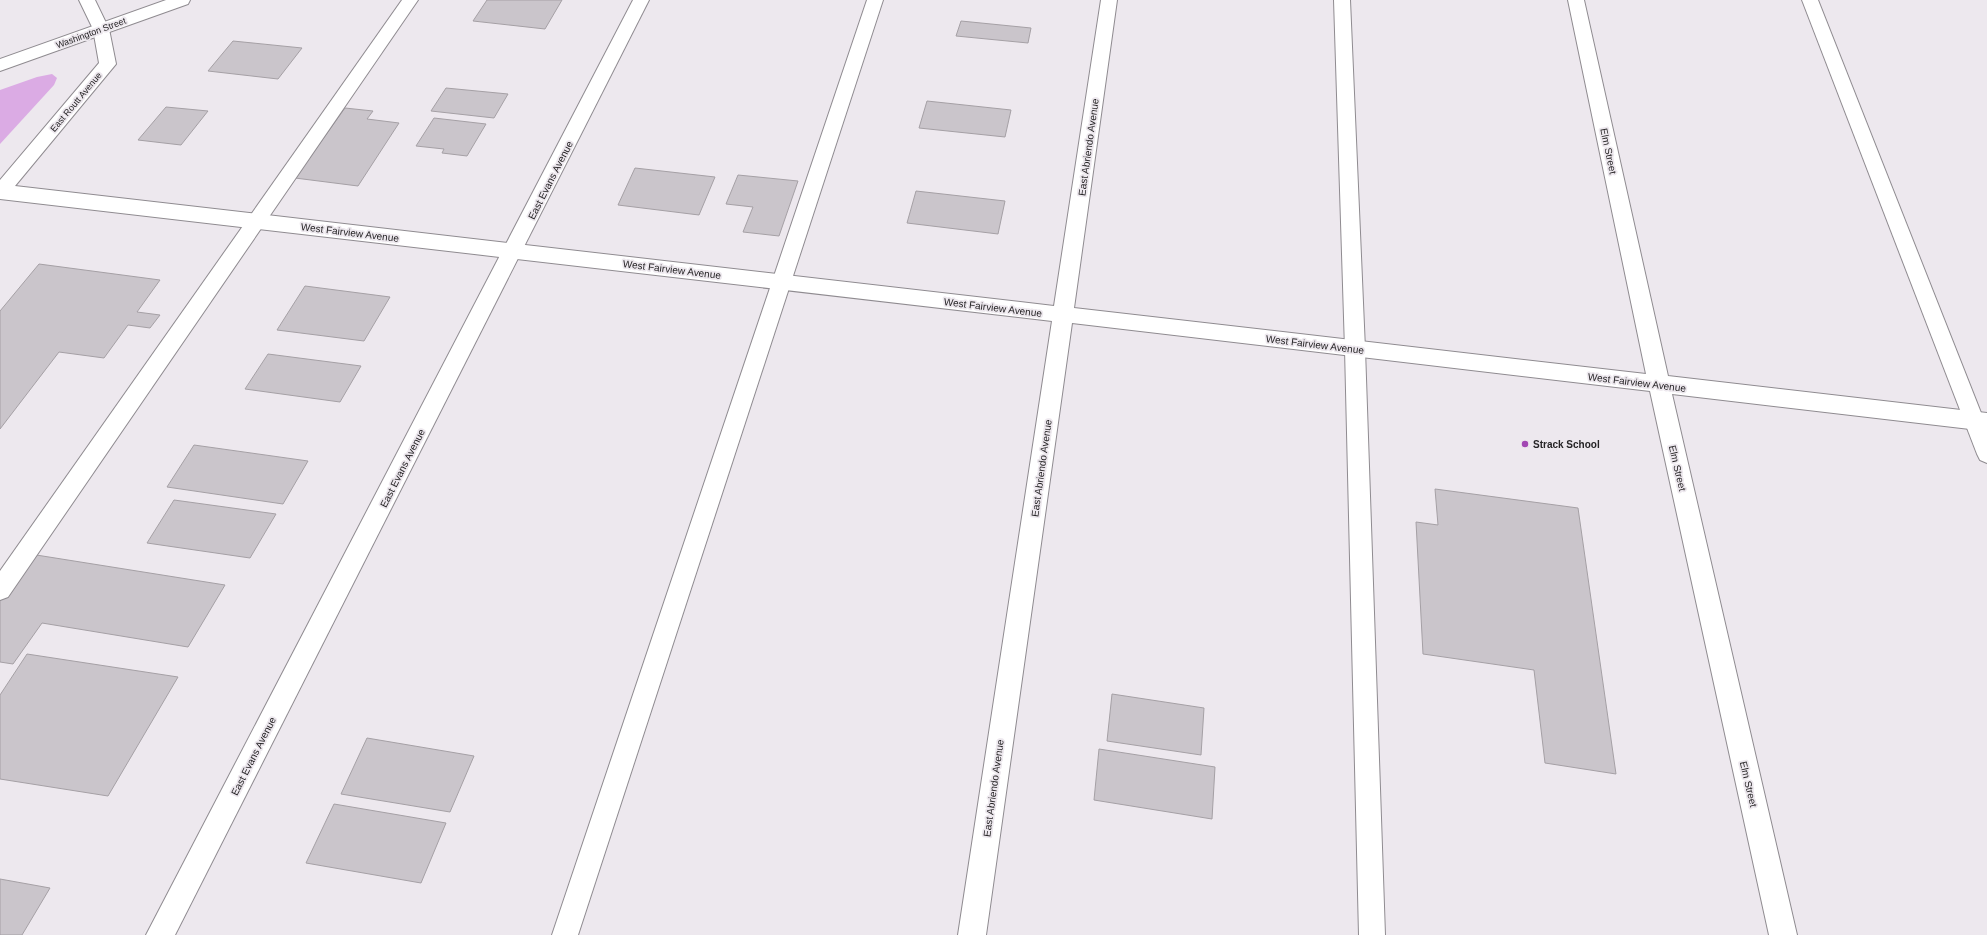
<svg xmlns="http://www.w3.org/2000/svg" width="1987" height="935" font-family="Arial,sans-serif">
  <rect width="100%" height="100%" fill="#ede8ee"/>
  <polygon fill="#dbabe4" points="52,74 57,78 54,85 0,144 0,90 37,77"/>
  <g fill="#cac5cb" stroke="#a5a0a5">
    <polygon points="487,0 562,0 545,29 473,21"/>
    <polygon points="961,21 1031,28 1028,43 956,36"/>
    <polygon points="233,41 302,48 278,79 208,71"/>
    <polygon points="446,88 508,94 494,118 431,111"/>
    <polygon points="927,101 1011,110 1005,137 919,128"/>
    <polygon points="166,107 208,111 181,145 138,140"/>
    <polygon points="345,108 373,111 367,119 399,123 358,186 295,178"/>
    <polygon points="434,118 486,124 467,156 442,153 444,149 416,146"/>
    <polygon points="635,168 715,177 699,215 618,205"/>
    <polygon points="738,175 798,181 779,236 743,232 753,207 726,204"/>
    <polygon points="916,191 1005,201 998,234 907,223"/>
    <polygon points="39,264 160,280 137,312 160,315 150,328 128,325 104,358 59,352 0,429 0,311"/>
    <polygon points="305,286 390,297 364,341 277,330"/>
    <polygon points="268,354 361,366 340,402 245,389"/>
    <polygon points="194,445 308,461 283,504 167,487"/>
    <polygon points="1435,489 1578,508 1616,774 1545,763 1534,670 1423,654 1416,522 1438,525"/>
    <polygon points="174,500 276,514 250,558 147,543"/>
    <polygon points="30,554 225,585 188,647 42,623 13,664 0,662 0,596"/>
    <polygon points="27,654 178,677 108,796 0,779 0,695"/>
    <polygon points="1112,694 1204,708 1201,755 1107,741"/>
    <polygon points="367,738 474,756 450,812 341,794"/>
    <polygon points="1099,749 1215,767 1212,819 1094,800"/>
    <polygon points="334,804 446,823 421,883 306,863"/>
    <polygon points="0,879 50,888 22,935 0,935"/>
  </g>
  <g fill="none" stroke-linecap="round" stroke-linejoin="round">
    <g stroke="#8f8b90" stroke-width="2">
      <g id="lane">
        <polygon points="402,0 418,0 8,597 0,600 0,571"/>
        <polygon points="867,0 883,0 578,935 552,935"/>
        <polygon points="1334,0 1350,0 1365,349 1385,935 1359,935 1345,349"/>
        <polygon points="1802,0 1818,0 1987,428 1987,463 1980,460 1977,454"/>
      </g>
    </g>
    <g stroke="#8f8b90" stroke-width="2">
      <polygon id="street" points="79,0 95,0 109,29 116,64 15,186 1054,306 1101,0 1117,0 1074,308 1646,374 1568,0 1584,0 1668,376 1987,413 1987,431 1672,394 1797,935 1769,935 1650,391 1072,323 986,935 958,935 1052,321 0,199 0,180 99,63 93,29"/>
    </g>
    <g stroke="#8f8b90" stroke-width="2">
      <g id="secondary">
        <polygon points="166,0 190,0 188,4 0,71 0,59"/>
        <polygon points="633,0 649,0 175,935 146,935"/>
      </g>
    </g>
    <use href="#lane" fill="#fff" fill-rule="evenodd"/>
    <use href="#street" fill="#fff" fill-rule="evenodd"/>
    <use href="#secondary" fill="#fff" fill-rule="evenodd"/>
  </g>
  <circle fill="#a247b3" stroke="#ede8ee" stroke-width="1.5" cx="1525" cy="444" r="4"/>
  <g text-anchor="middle" stroke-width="3.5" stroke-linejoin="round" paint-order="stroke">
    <g font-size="9" fill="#262426" stroke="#ede8ee">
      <text transform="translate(91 33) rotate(-20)" y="3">Washington Street</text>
      <text transform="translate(76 102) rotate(-50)" y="3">East Routt Avenue</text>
    </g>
    <g font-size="10" fill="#262426" stroke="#ede8ee">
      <text transform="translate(1088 147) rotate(-82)" y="4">East Abriendo Avenue</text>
      <text transform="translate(1609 151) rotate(78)" y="4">Elm Street</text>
      <text transform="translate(550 180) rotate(-63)" y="4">East Evans Avenue</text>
      <text transform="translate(350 232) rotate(7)" y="4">West Fairview Avenue</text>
      <text transform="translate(672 269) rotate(7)" y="4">West Fairview Avenue</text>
      <text transform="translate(993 307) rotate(7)" y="4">West Fairview Avenue</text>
      <text transform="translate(1315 344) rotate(7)" y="4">West Fairview Avenue</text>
      <text transform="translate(1637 382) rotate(7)" y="4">West Fairview Avenue</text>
      <text transform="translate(402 468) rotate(-63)" y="4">East Evans Avenue</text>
      <text transform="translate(1041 468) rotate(-82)" y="4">East Abriendo Avenue</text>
      <text transform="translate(1678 468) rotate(77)" y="4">Elm Street</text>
      <text transform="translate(253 756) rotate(-63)" y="4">East Evans Avenue</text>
      <text transform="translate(1749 784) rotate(77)" y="4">Elm Street</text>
      <text transform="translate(993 788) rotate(-82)" y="4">East Abriendo Avenue</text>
    </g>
    <g font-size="10" font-weight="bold" fill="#262426" stroke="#ede8ee" text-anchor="start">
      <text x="1533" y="448">Strack School</text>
    </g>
  </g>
</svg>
